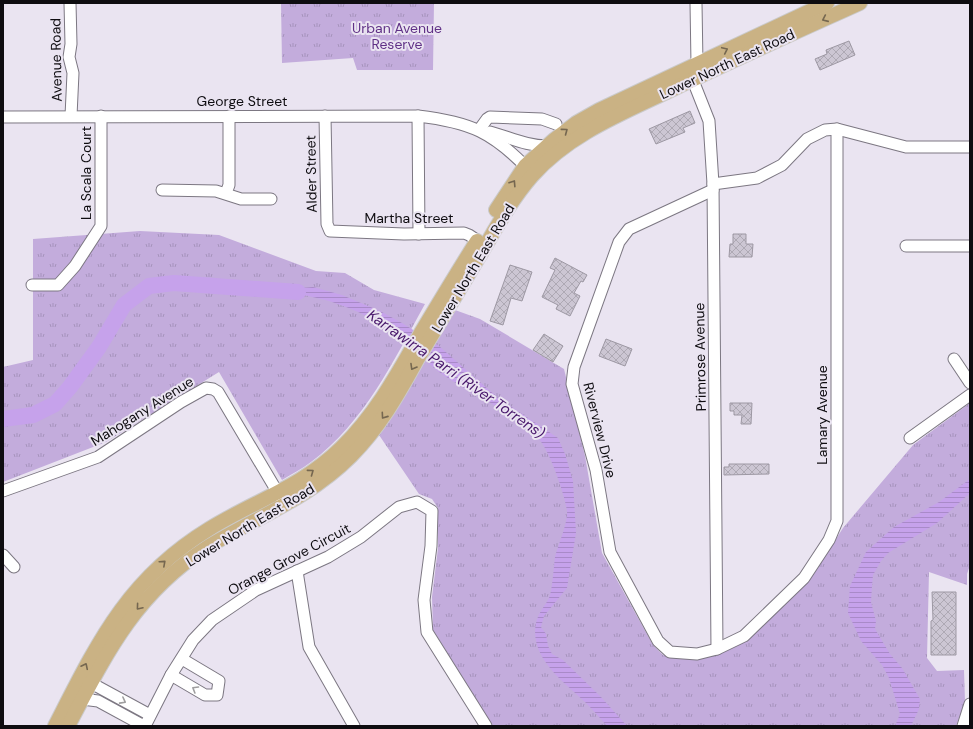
<svg xmlns="http://www.w3.org/2000/svg" width="973" height="729" font-family="'DM Sans',sans-serif">
  <defs>
    <pattern id="park-tufts" width="24" height="20" patternUnits="userSpaceOnUse"><rect width="24" height="20" fill="#c3acdc"/><path d="M3 7l-1-3M5 7V3M7 7l1-3M15 17l-1-3M17 17v-4M19 17l1-3" fill="none" stroke="#a693bc"/></pattern>
    <pattern id="water-rules" width="6" height="5" patternUnits="userSpaceOnUse"><rect width="6" height="5" fill="#c6a2eb"/><path d="M0 2.5h6" fill="none" stroke="#a98ac8"/></pattern>
    <pattern id="building-cross-hatch" width="8" height="8" patternUnits="userSpaceOnUse"><rect width="8" height="8" fill="#ccc6d3"/><path d="M0 0l8 8M0 8l8-8" fill="none" stroke="#aea9b4"/></pattern>
  </defs>
  <rect width="100%" height="100%" fill="#eae4f1"/>
  <g fill="url(#park-tufts)">
    <polygon points="281,3 434,3 433,70 357,70 353,58 282,63"/>
    <path d="M140,231l79,4 97,36 29,2 29,17 51,14c-31,56 -61,119 -114,158 -9,7 -20,12 -29,18l-63,-108 -113,70 -103,40v-115l30,-7v-121z"/>
    <polygon points="455,310 480,319 564,369 585,456 602,553 653,645 663,655 696,660 719,654 744,642 811,578 843,528 913,445 970,403 970,565 967,574 967,585 929,572 927,658 937,671 964,670 965,702 956,726 493,726 433,630 432,597 438,548 438,508 432,499 419,494 379,435 416,377"/>
  </g>
  <g fill="url(#water-rules)">
    <path d="M313,287l29,8 38,16 22,12 37,23 58,51 61,41 7,16 8,27 3,52 -9,55 -23,28 -3,11 5,7 2,12 4,8 11,6 38,37 26,29h-20c-7,-8 -14,-16 -22,-24 -21,-20 -56,-44 -49,-79 2,-10 9,-17 13,-25 3,-5 5,-33 6,-41 3,-12 13,-34 12,-46 -2,-16 -18,-62 -29,-73 -24,-25 -58,-40 -87,-58 -21,-13 -37,-31 -57,-46 -38,-29 -71,-36 -117,-44z"/>
    <polygon points="970,479 970,493 937,523 888,553 881,561 873,575 872,586 871,602 876,621 875,629 890,654 902,668 920,699 919,709 911,726 895,726 900,714 889,678 882,665 861,641 848,613 850,586 866,552 894,527 939,502"/>
  </g>
  <g fill="none" stroke-linecap="round" stroke-linejoin="round">
    <polyline stroke="#c6a2eb" stroke-width="16" points="3,419 33,415 55,404 70,387 99,347 124,305 149,286 174,283 298,292"/>
  </g>
  <g fill="url(#building-cross-hatch)" stroke="#9d98a3">
    <polygon points="849,41 855,55 820,70 815,59 827,54 826,50"/>
    <polygon points="690,111 695,123 683,128 685,132 656,144 649,129"/>
    <polygon points="733,234 746,234 746,244 753,244 752,257 729,257 730,244 733,244"/>
    <polygon points="555,258 587,275 583,282 581,281 574,293 580,296 570,316 556,309 558,305 542,297 555,270 550,268"/>
    <polygon points="510,265 532,272 522,301 511,298 503,325 490,321"/>
    <polygon points="544,334 563,346 553,362 533,350"/>
    <polygon points="606,339 632,349 625,366 599,356"/>
    <polygon points="730,403 752,403 751,424 741,424 742,415 734,415 734,411 730,411"/>
    <polygon points="729,464 769,464 769,474 724,475 724,467 729,467"/>
    <polygon points="932,592 956,592 956,655 931,655 931,621 933,620"/>
  </g>
  <g fill="none" stroke-linecap="round" stroke-linejoin="round">
    <g stroke="#7c7782" stroke-width="13">
      <g id="minor">
        <polyline points="70,3 71,44 69,57 73,73 71,116"/>
        <polyline points="696,3 697,64 699,70"/>
        <polyline points="690,73 709,121 713,184 717,649"/>
        <polyline points="325,116 327,224 330,231 404,234 464,233 469,235 484,245"/>
        <polyline points="418,116 419,234"/>
        <path d="M3,117l415,-1c52,6 75,16 112,55"/>
        <polyline points="479,130 487,119 490,117 542,119 556,124"/>
        <path d="M490,132c19,5 37,14 57,14"/>
        <polyline points="713,184 757,178 782,165 807,139 825,130 837,129 906,147 970,147"/>
        <polyline points="162,190 216,191 241,199 271,199"/>
        <polyline points="713,190 629,229 619,242 574,367 572,384 596,470 610,552 658,641 670,652 697,654 717,649 744,636 804,578 829,540 837,521 837,129"/>
        <polyline points="226,193 229,185 229,116"/>
        <polyline points="906,246 970,246"/>
        <polyline points="32,285 58,285 75,266 101,226 101,116"/>
        <polyline points="954,359 970,383"/>
        <polyline points="910,438 970,395"/>
        <polyline points="3,491 98,457 181,402 206,388 213,389 218,392 281,498"/>
        <polyline points="3,555 14,567"/>
        <polyline points="297,571 309,647 354,726"/>
        <polyline points="171,675 205,695 217,695 219,681 182,659"/>
        <polyline points="83,685 91,683 150,715"/>
        <polyline points="82,699 98,701 144,726"/>
        <polyline points="145,726 171,675 193,640 212,620 256,590 328,557 361,537 399,507 417,502 432,511 431,546 424,600 427,632 486,726"/>
        <polyline points="963,726 970,704"/>
      </g>
    </g>
    <g stroke="#cacaca" stroke-width="16">
      <g id="major">
        <polyline points="496,210 525,166 555,139 576,123 599,110 827,3"/>
        <path d="M55,726c42,-82 72,-147 154,-197 47,-29 91,-41 132,-81 35,-34 57,-75 81,-117 18,-30 36,-60 55,-90"/>
        <path d="M68,726c38,-72 67,-132 138,-178 50,-31 102,-49 145,-92 28,-28 47,-61 66,-96 21,-35 42,-70 63,-105 16,-27 31,-55 52,-79 37,-42 91,-63 141,-87 62,-30 125,-58 187,-86"/>
      </g>
    </g>
    <use href="#minor" stroke="#fff" stroke-width="11"/>
    <use href="#major" stroke="#cab284" stroke-width="14"/>
  </g>
  <defs><path id="oneway-chevron" d="M-2-3.5L2.5 0L-2 3.5" fill="none" stroke-width="1.6" stroke-linecap="round" stroke-linejoin="round"/></defs>
  <g stroke="#756750">
    <use href="#oneway-chevron" transform="translate(825 19) rotate(156)"/>
    <use href="#oneway-chevron" transform="translate(725 50) rotate(-25)"/>
    <use href="#oneway-chevron" transform="translate(565 131) rotate(-37)"/>
    <use href="#oneway-chevron" transform="translate(513 183) rotate(-57)"/>
    <use href="#oneway-chevron" transform="translate(413 367) rotate(120)"/>
    <use href="#oneway-chevron" transform="translate(384 416) rotate(125)"/>
    <use href="#oneway-chevron" transform="translate(311 472) rotate(-36)"/>
    <use href="#oneway-chevron" transform="translate(163 563) rotate(-42)"/>
    <use href="#oneway-chevron" transform="translate(139 607) rotate(130)"/>
    <use href="#oneway-chevron" transform="translate(85 666) rotate(-64)"/>
  </g>
  <g stroke="#9f9e9f">
    <use href="#oneway-chevron" transform="translate(195 689) rotate(-149)"/>
    <use href="#oneway-chevron" transform="translate(123 701) rotate(28)"/>
  </g>
  <g text-anchor="middle" stroke-width="4" stroke-linejoin="round" paint-order="stroke">
    <g font-size="14" fill="#603186" stroke="#eae4f1">
      <text x="397" y="33">Urban Avenue<tspan x="397" dy="16">Reserve</tspan></text>
    </g>
    <g font-size="14" fill="#0e0c10" stroke="#eae4f1">
      <text transform="translate(56 60) rotate(-91)" y="5">Avenue Road</text>
      <text transform="translate(727 64) rotate(-25)" y="5">Lower North East Road</text>
      <text x="242" y="106">George Street</text>
      <text transform="translate(86 173) rotate(-90)" y="5">La Scala Court</text>
      <text transform="translate(311 174) rotate(-91)" y="5">Alder Street</text>
      <text x="409" y="223">Martha Street</text>
      <text transform="translate(473 268) rotate(-59)" y="5">Lower North East Road</text>
      <text transform="translate(700 357) rotate(-91)" y="5">Primrose Avenue</text>
      <text transform="translate(142 411) rotate(-32)" y="5">Mahogany Avenue</text>
      <text transform="translate(822 415) rotate(-90)" y="5">Lamary Avenue</text>
      <text transform="translate(600 430) rotate(76)" y="5">Riverview Drive</text>
      <text transform="translate(250 525) rotate(-31)" y="5">Lower North East Road</text>
      <text transform="translate(289 559) rotate(-28)" y="5">Orange Grove Circuit</text>
    </g>
    <g font-size="15" font-style="italic" fill="#48176b" stroke="#eae4f1">
      <text transform="translate(456 374) rotate(35)" y="5">Karrawirra Parri (River Torrens)</text>
    </g>
  </g>
  <rect width="973" height="729" fill="none" stroke="#0e0c10" stroke-width="8"/>
</svg>
